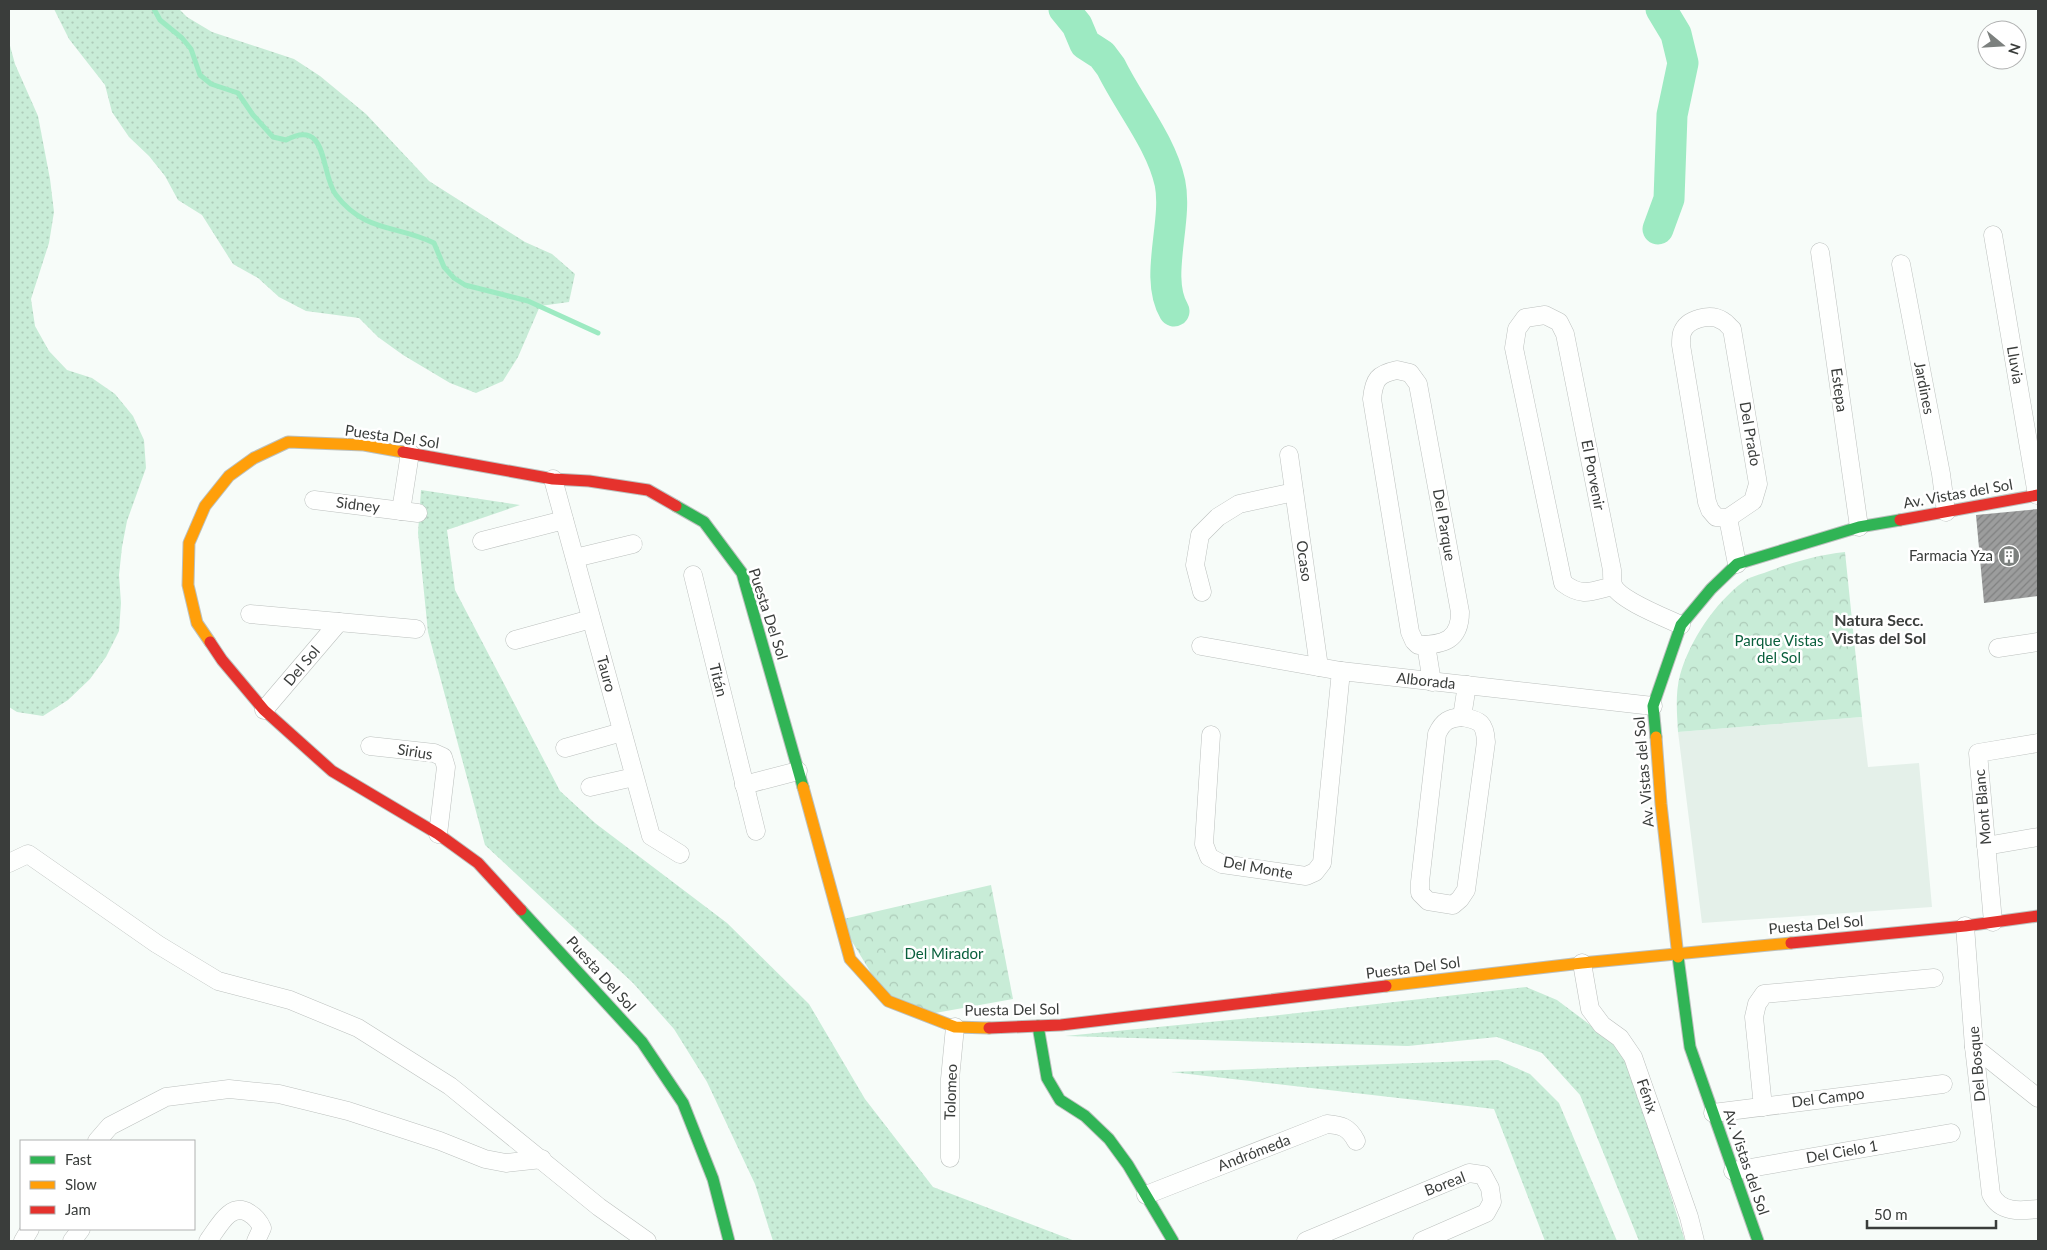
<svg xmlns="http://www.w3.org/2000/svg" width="2047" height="1250" font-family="Lato,sans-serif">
  <defs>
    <pattern id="grass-dots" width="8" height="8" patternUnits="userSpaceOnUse" patternTransform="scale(1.25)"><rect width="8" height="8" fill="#c8ecd7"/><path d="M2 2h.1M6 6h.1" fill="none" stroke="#adcbb9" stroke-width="1.8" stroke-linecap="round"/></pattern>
    <pattern id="forest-crowns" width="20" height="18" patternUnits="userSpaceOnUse" patternTransform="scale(1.25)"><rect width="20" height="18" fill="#c8ecd7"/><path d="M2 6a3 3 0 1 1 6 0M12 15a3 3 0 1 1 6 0" fill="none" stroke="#adcbb9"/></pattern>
    <pattern id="building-hatch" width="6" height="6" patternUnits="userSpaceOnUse" patternTransform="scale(1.25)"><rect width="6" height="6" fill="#9c9d9d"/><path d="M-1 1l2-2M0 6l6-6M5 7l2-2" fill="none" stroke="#808181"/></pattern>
  </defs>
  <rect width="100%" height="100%" fill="#f7fcf9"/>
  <polygon fill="#e4f0e9" points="1862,717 1868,767 1919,763 1932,907 1702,923 1678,732"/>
  <g fill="url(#grass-dots)">
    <polygon points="54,9 179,9 187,17 212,32 294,59 320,76 366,114 429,181 525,242 552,254 575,274 569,302 540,306 518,357 503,381 476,393 450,383 403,355 378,337 359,318 306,311 279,297 258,278 233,264 202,215 178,200 165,176 149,156 129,137 112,112 105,85 69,39"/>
    <polygon points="9,42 15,64 38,116 50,179 54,212 49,243 31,299 35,326 49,351 67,370 92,378 115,394 133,416 144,440 146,468 127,521 122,547 119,575 121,603 119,631 106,657 90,679 68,700 43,716 17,712 9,707"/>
    <polygon points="421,490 520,505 447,530 455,590 560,791 595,823 727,923 809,1004 865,1099 933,1187 1075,1241 773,1241 755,1184 707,1082 674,1029 633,983 485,845 428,632 418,533"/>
    <polygon points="1526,987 1557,1000 1585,1021 1611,1041 1630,1065 1685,1241 1639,1241 1580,1095 1542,1053 1497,1037 1408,1046 1065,1036 1271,1016"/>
    <polygon points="1498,1060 1530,1074 1559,1103 1617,1241 1545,1241 1494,1109 1171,1072"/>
  </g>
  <g fill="url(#forest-crowns)">
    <path d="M1845,552l17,165 -184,15c-1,-19 -3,-38 2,-57 10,-35 35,-72 63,-93 6,-5 15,-7 21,-9 26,-10 53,-18 81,-21z"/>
    <polygon points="991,885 1013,999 924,1015 888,1001 839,920"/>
  </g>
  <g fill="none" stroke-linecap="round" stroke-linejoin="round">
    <path stroke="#9deac2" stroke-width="5" d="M154,9l6,11 22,18 9,11 9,26 11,9 27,9 15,22 20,22 13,3c43,-23 34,34 50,55 29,38 62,30 98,48l10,24 10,11 11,7 63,16 70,32"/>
    <g stroke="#9deac2" stroke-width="31">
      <path d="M1064,9l13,16 8,19 17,11 9,12c18,37 50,75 59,116 8,39 -16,94 4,128"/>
      <polyline points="1658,229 1669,199 1672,115 1683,63 1676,34 1661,9"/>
    </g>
  </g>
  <polygon fill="url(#building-hatch)" points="2038,509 2038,596 1984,603 1976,515"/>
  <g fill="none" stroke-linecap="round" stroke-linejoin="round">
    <g stroke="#bcc0be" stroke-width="19">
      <g id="street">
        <polyline points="1993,235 2037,495"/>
        <polyline points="1820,252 1859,527"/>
        <polyline points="1901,264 1941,474 1946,512"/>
        <path d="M1397,370l13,3 8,11 42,228c0,28 -16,33 -42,33l-4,-4 -4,-9 -38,-233c2,-20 6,-25 25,-29z"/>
        <polyline points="1289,455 1319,667"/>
        <polyline points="553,479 651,836 680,854"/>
        <polyline points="314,500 418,513"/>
        <polyline points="401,511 410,453"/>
        <path d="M1728,518l-12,-1 -6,-7 -3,-8 -26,-157c0,-4 0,-9 1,-12 5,-15 29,-20 41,-12 4,2 6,6 9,8l26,155 -5,17 -25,17 9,46"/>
        <polyline points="482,541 564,520"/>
        <polyline points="575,558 633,544"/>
        <polyline points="693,575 756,831"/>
        <path d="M1613,586c-21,5 -30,12 -50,-3l-49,-235 3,-19 8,-11 20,-3 14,7 6,12 47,236c0,4 0,11 1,15 6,15 53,33 68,40"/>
        <polyline points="1202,592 1195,565 1200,535 1218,517 1239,504 1294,492"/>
        <polyline points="250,614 416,629"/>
        <polyline points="515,640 591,619"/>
        <polyline points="1426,645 1432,682"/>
        <polyline points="1201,646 1341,671 1653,706"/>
        <polyline points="1998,648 2038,642"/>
        <polyline points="264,710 339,622"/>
        <path d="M1462,717c18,3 23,6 24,25l-20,148 -6,9 -7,6 -25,-4 -8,-8v-11l17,-148c6,-13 12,-16 25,-17z"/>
        <polyline points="1462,717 1467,685"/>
        <polyline points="1211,735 1204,844 1209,857 1222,864 1306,876 1315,872 1322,863 1341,671"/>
        <polyline points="370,746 434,753 443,757 446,767 438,834"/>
        <polyline points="565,748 622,732"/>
        <polyline points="744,785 798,771"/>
        <polyline points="590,787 634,777"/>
        <polyline points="1986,846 2038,837"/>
        <polyline points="9,863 28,854 157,944 218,981 290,1000 358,1028 450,1086 599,1207 647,1241"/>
        <polyline points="1993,922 1978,753 2038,743"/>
        <path d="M1965,926l9,121 17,147c9,19 29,17 47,15"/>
        <polyline points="1582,963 1590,1009 1602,1025 1620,1038 1633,1057 1689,1217 1695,1241"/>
        <polyline points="1974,1047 2038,1098"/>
        <polyline points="1763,1107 1754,1017 1757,1004 1764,994 1934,978"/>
        <polyline points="1713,1113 1943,1084"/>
        <polyline points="97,1141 110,1126 166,1097 229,1089 279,1094 348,1111 440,1141 485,1159 506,1163 542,1159"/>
        <polyline points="950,1158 950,1079 955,1027"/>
        <polyline points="1733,1171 1951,1133"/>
        <path d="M1146,1195l181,-71c14,1 22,3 29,17"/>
        <polyline points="23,1241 30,1229"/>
        <polyline points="72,1241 81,1229"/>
        <path d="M208,1241c10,-13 22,-40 41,-28 7,4 10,8 13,15l-6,13"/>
        <polyline points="1306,1241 1469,1173 1483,1175 1490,1188 1492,1202 1486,1213 1422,1241"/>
      </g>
    </g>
    <g stroke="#bcc0be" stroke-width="13">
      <g id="fast">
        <polyline points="676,506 704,522 742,573 803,787"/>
        <polyline points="1656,737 1653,706 1681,625 1711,589 1737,564 1859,527 1900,520"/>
        <polyline points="521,910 642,1042 683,1103 713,1179 729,1241"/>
        <polyline points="1678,957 1690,1047 1758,1241"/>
        <polyline points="1038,1026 1047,1078 1060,1100 1085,1116 1109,1139 1128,1165 1173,1241"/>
      </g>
    </g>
    <g stroke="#bcc0be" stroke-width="13">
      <g id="slow">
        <polyline points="210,642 197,623 188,585 189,543 205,506 229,476 254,458 288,442 364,445 403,452"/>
        <polyline points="1656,737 1661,804 1678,957"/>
        <polyline points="803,787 850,959 888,1001 955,1027 989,1028"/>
        <polyline points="1386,986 1582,963 1791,943"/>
      </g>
    </g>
    <g stroke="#bcc0be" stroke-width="13">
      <g id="jam">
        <polyline points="403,452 553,479 589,481 648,490 676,506"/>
        <polyline points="1900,520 2038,495"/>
        <polyline points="210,642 222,660 264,710 332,771 438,834 478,863 521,910"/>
        <polyline points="1791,943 1965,926 2038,916"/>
        <polyline points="989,1028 1061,1025 1386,986"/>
      </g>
    </g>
    <use href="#street" stroke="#fefffe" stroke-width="18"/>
    <use href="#fast" stroke="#30b455" stroke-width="11"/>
    <use href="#slow" stroke="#ff9f0a" stroke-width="11"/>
    <use href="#jam" stroke="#e5322d" stroke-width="11"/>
  </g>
  <defs>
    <g id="building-disc" transform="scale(1.125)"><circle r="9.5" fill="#7c807e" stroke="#fff"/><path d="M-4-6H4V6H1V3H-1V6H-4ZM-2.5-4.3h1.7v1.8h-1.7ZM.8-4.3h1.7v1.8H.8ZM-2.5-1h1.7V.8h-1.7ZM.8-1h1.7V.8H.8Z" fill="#fff"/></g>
  </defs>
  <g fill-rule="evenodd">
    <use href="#building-disc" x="2009" y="556"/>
  </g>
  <g text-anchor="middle" stroke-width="5" stroke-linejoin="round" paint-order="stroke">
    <g font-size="15" fill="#3a3d3b" stroke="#fff">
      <text transform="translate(2015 365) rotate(80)" y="5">Lluvia</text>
      <text transform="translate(1924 388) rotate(79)" y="5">Jardines</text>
      <text transform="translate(1839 390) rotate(82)" y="5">Estepa</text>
      <text transform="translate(1750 434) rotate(80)" y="5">Del Prado</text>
      <text transform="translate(392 437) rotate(8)" y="5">Puesta Del Sol</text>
      <text transform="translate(1593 475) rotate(79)" y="5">El Porvenir</text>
      <text transform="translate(1958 494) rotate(-10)" y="5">Av. Vistas del Sol</text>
      <text transform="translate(358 505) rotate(7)" y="5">Sidney</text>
      <text transform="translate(1444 525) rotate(80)" y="5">Del Parque</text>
      <text transform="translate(1304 561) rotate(82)" y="5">Ocaso</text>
      <text transform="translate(768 614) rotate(72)" y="5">Puesta Del Sol</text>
      <text transform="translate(302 666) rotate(-50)" y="5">Del Sol</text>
      <text transform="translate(606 674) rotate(75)" y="5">Tauro</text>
      <text transform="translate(718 680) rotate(76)" y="5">Titán</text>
      <text transform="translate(1426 681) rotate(6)" y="5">Alborada</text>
      <text transform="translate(415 752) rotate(9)" y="5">Sirius</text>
      <text transform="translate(1644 772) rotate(-95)" y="5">Av. Vistas del Sol</text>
      <text transform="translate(1983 807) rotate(-95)" y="5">Mont Blanc</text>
      <text transform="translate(1258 868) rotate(10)" y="5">Del Monte</text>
      <text transform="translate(1816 925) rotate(-5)" y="5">Puesta Del Sol</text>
      <text transform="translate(1413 968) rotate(-7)" y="5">Puesta Del Sol</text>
      <text transform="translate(601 974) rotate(48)" y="5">Puesta Del Sol</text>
      <text transform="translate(1012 1010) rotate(-1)" y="5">Puesta Del Sol</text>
      <text transform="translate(1977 1064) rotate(-95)" y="5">Del Bosque</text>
      <text transform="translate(951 1092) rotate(-88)" y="5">Tolomeo</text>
      <text transform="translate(1647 1096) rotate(71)" y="5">Fénix</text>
      <text transform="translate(1828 1098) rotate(-7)" y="5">Del Campo</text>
      <text transform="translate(1842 1152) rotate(-10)" y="5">Del Cielo 1</text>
      <text transform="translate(1254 1153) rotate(-21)" y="5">Andrómeda</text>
      <text transform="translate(1746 1162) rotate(71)" y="5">Av. Vistas del Sol</text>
      <text transform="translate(1445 1184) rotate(-21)" y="5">Boreal</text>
    </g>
    <g font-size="15" fill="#3a3d3b" stroke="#fff" text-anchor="end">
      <text x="1993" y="561">Farmacia Yza</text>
    </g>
    <g font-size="15" fill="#095f3c" stroke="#fff">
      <text x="1779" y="646">Parque Vistas<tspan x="1779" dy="17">del Sol</tspan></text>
      <text x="944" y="959">Del Mirador</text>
    </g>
    <g font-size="16" font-weight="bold" fill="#3a3d3b" stroke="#fff">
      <text x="1879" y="626">Natura Secc.<tspan x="1879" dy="18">Vistas del Sol</tspan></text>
    </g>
  </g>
  <rect width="2047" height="1250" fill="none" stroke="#3a3d3b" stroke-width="20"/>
  <rect x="20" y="1140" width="175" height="90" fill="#ffffff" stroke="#b0b1b1"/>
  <rect x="30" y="1156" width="25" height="8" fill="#30b455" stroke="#b0b1b1"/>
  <text x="65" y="1165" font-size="15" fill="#3a3d3b">Fast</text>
  <rect x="30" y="1181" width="25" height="8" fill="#ff9f0a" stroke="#b0b1b1"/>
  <text x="65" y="1190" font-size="15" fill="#3a3d3b">Slow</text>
  <rect x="30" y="1206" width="25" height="8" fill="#e5322d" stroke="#b0b1b1"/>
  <text x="65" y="1215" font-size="15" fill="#3a3d3b">Jam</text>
  <g transform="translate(2002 45) rotate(108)"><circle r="24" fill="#ffffff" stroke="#b0b1b1"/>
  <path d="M0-4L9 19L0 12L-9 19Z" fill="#7c807e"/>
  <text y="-8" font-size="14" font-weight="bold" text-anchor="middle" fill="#3a3d3b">N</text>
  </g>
  <path d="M1867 1220v8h129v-8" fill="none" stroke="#3a3d3b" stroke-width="2.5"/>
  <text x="1874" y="1220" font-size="15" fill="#3a3d3b" stroke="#ffffff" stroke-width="4" paint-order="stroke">50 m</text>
</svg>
